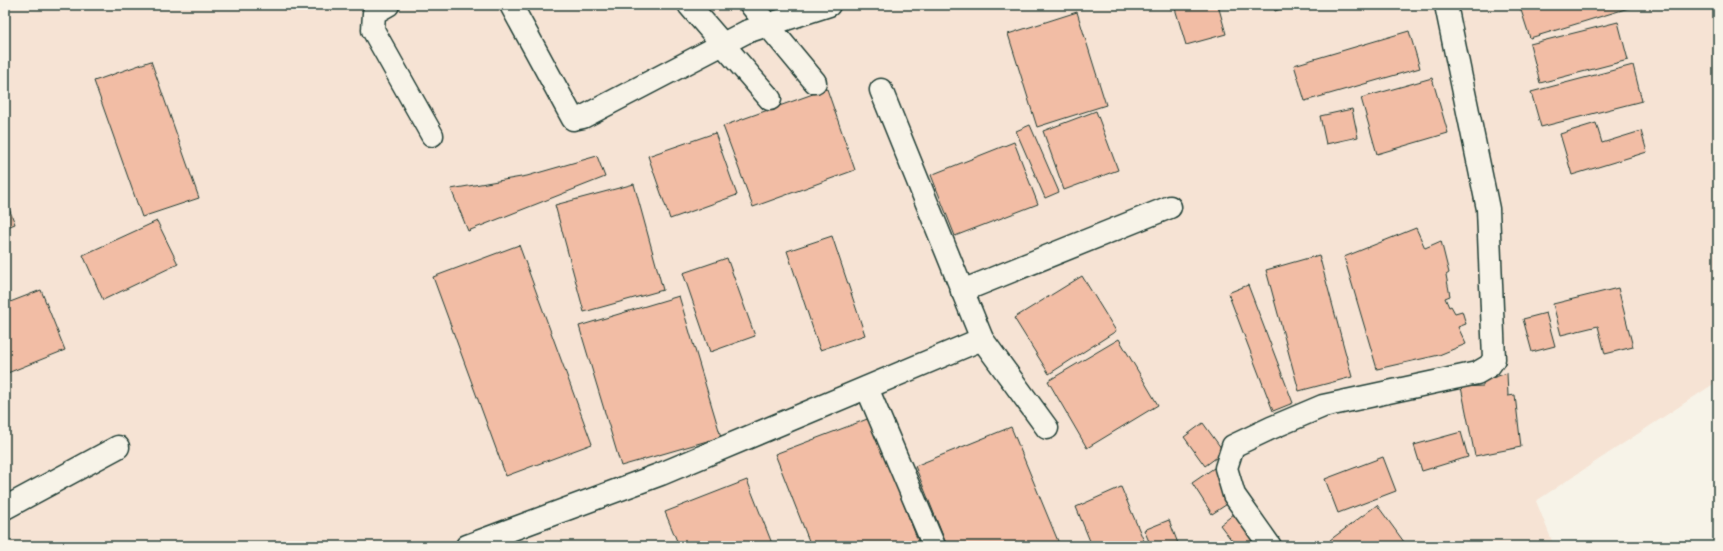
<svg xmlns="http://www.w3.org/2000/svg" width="1723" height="551" font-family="Sriracha,sans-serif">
  <rect width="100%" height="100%" fill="#f7f3e8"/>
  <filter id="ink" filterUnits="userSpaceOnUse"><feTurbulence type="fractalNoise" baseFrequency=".025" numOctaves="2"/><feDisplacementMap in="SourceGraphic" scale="8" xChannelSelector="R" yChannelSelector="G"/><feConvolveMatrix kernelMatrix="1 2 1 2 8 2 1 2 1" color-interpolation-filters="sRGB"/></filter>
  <g filter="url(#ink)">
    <polygon fill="#f6e3d4" points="5,5 1718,5 1718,381 1536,501 1554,546 5,546"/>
    <g fill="#f2bda5" stroke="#1f3d34">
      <polygon points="1174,5 1218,5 1226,34 1186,45"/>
      <polygon points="1273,5 1293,5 1275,11"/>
      <polygon points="1525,5 1632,5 1632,7 1530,38 1520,7"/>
      <polygon points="1077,12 1106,105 1037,127 1008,34"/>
      <polygon points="1618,22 1628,60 1540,83 1530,44"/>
      <polygon points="1409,31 1420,68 1305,101 1294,65"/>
      <polygon points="151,61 199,198 142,217 94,81"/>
      <polygon points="1633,65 1642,101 1541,127 1531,92"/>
      <polygon points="1432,78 1448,133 1377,154 1361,98"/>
      <polygon points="827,89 855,170 753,207 723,126"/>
      <polygon points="1352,109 1358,137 1326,144 1320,116"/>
      <polygon points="1096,111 1118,170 1064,190 1043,131"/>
      <polygon points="1596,123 1602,143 1641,131 1647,152 1572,175 1560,134"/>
      <polygon points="1030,125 1059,192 1045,198 1016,131"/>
      <polygon points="715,133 737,195 670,219 648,156"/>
      <polygon points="1014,142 1038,204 955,236 931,175"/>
      <polygon points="597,156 605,177 468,231 451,189 527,176"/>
      <polygon points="634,184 663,290 584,312 555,205"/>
      <polygon points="5,198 15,224 5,228"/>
      <polygon points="157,221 178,264 103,300 83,255"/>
      <polygon points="1416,228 1425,248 1441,241 1449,273 1446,275 1450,296 1445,298 1449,307 1451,306 1455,313 1462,311 1466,324 1458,327 1466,344 1439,355 1377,369 1344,257"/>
      <polygon points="832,236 865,335 820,350 787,251"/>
      <polygon points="519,245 592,444 506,476 433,277"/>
      <polygon points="1319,255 1352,377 1299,391 1266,270"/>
      <polygon points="727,258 755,336 710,352 683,273"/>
      <polygon points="1082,276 1116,331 1049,374 1014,318"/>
      <polygon points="1248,285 1293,403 1273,411 1228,293"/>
      <polygon points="1618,288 1633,347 1605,354 1598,326 1561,335 1553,304"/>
      <polygon points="41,290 65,350 5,374 5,304"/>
      <polygon points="679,296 721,437 621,466 579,326"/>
      <polygon points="1546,313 1555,346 1532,352 1523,319"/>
      <polygon points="1119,339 1158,405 1087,448 1048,381"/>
      <polygon points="1507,373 1508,396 1515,395 1521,447 1475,456 1461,387 1483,386 1483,381"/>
      <polygon points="870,418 920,546 811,546 775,454"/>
      <polygon points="1203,423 1224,452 1205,466 1184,437"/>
      <polygon points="1011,427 1060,546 947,546 915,466"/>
      <polygon points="1461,432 1468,457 1422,471 1414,445"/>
      <polygon points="1383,457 1396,491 1338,513 1325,479"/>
      <polygon points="1214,468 1235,499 1212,514 1192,483"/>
      <polygon points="747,480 773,546 679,546 665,512"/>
      <polygon points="1121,487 1146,546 1092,546 1076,507"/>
      <polygon points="1377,505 1407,546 1335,546 1330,540"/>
      <polygon points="1239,510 1267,546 1236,546 1220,525"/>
      <polygon points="1169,520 1179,546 1151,546 1144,530"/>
    </g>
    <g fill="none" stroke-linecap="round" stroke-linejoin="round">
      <g stroke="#1f3d34" stroke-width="25">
        <g id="minor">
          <polyline points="388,5 374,13 373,30 432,135"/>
          <polyline points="511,5 573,119 583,117 746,32 829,5"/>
          <polyline points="689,5 770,99"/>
          <polyline points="751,5 815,82"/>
          <polyline points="881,90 982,339 1047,428"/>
          <polyline points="962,291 1170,207"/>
          <polyline points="867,388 934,546"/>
          <polyline points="5,508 118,447"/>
          <polyline points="467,546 661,474 982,339"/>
          <polyline points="1270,546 1234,495 1226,468 1233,446 1271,428 1323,406 1477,373 1489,366 1494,359 1488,209 1446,5"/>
        </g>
      </g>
      <use href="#minor" stroke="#f7f3e8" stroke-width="22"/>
    </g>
  </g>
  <rect width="1723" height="551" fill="none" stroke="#f7f3e8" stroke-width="20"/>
  <rect x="10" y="10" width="1703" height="531" fill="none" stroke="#1f3d34" stroke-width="1.5" filter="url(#ink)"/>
</svg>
